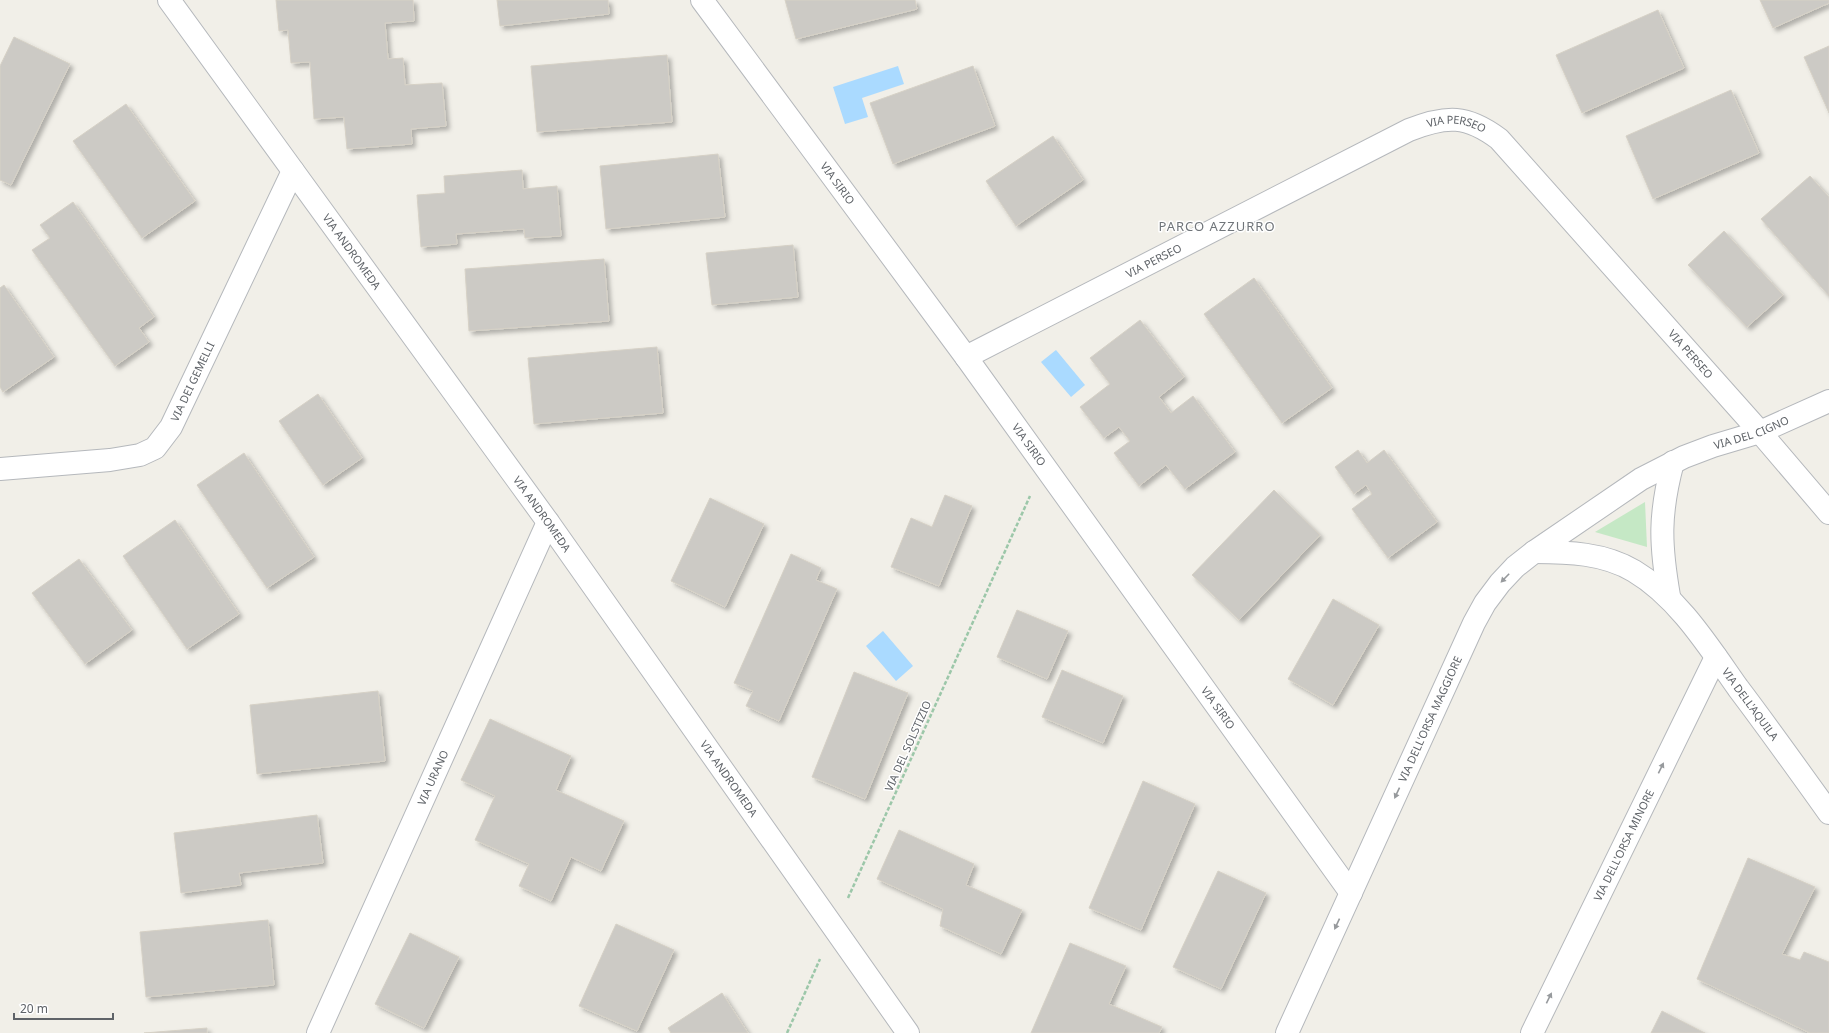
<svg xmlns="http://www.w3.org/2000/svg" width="1829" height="1033" font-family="'Noto Sans',sans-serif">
  <defs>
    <filter id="shadow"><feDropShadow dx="3.5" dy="3.5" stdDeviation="2" flood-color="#0004"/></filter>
  </defs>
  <rect width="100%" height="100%" fill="#f1efe8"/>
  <polygon fill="#c5e8c5" points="1645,502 1647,547 1595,532"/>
  <g fill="#aadaff">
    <polygon points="898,66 904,84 862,98 868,117 845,124 833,87"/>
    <polygon points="1056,350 1085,385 1071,397 1041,362"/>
    <polygon points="883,631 913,666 896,681 866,646"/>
  </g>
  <g fill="#cccac5" stroke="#d6d1c6" filter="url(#shadow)">
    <polygon points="276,0 413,0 414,21 385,23 388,59 403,58 405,85 442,83 446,126 411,129 412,144 347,149 344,117 314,119 310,62 291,63 288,30 279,31"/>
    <polygon points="497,0 608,0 609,14 500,26"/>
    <polygon points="785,0 915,0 917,9 796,39"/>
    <polygon points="1760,0 1829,0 1829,3 1773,28"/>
    <polygon points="1658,10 1684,68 1582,113 1556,55"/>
    <polygon points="14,37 70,64 11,185 0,180 0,66"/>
    <polygon points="1829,46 1829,113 1804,57"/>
    <polygon points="667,55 672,122 537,132 531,66"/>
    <polygon points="973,66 995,126 893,164 870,103"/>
    <polygon points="1731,90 1759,153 1653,199 1626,136"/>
    <polygon points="126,104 195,201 142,238 73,141"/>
    <polygon points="1053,136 1083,180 1016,226 986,181"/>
    <polygon points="718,154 725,217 606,229 600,166"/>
    <polygon points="522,170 523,189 557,186 561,236 525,238 524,229 456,234 457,244 421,247 417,195 445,193 444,176"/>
    <polygon points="1810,176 1829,197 1829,296 1761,219"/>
    <polygon points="73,202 154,317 139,328 149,342 115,366 32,250 50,238 40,225"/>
    <polygon points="1724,231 1783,295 1747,327 1688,265"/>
    <polygon points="793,245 798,297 712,305 706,253"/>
    <polygon points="604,259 609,321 469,331 465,269"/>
    <polygon points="1254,278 1332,388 1282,423 1204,314"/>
    <polygon points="4,285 54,357 3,392 0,387 0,288"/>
    <polygon points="1140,320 1184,377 1159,397 1171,413 1193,396 1235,452 1185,489 1166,465 1139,486 1114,453 1130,441 1119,427 1104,438 1080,407 1110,384 1090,358"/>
    <polygon points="657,347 663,413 534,424 528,358"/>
    <polygon points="318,394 362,458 323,485 279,421"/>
    <polygon points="1358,450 1367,463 1384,450 1437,522 1388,558 1352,509 1372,494 1366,485 1354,494 1335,467"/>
    <polygon points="244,453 314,557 267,588 197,485"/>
    <polygon points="1274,490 1320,535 1239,620 1192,575"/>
    <polygon points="945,495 972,506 939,586 891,567 911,518 932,527"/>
    <polygon points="710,498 764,524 725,607 671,581"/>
    <polygon points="175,520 239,614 187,649 123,556"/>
    <polygon points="791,554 821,568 816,580 837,589 779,721 746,706 753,691 734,683"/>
    <polygon points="79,559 132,630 85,664 32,593"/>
    <polygon points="1333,599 1379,625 1333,705 1288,679"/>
    <polygon points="1017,610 1068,631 1047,679 997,657"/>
    <polygon points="1062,670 1123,696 1103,743 1042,717"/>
    <polygon points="854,672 908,693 865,799 812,777"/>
    <polygon points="378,691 385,761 257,774 250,705"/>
    <polygon points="490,719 571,756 556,790 624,821 601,871 571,857 551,901 519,886 529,864 475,840 495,796 461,780"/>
    <polygon points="1143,781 1195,804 1141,930 1089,908"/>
    <polygon points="317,815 323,863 239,873 241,885 181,893 174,833"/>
    <polygon points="899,830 974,864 966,885 1022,910 1001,954 940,926 943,909 877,879"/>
    <polygon points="1748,858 1815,887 1782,954 1800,960 1804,952 1829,962 1829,1033 1810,1033 1697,979"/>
    <polygon points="1218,871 1266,893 1221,989 1173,967"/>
    <polygon points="268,920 274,985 146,997 140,932"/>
    <polygon points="616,924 674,950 637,1031 579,1006"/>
    <polygon points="410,933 459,957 424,1028 375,1004"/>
    <polygon points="1070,943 1126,966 1109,1004 1162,1027 1159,1033 1031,1033"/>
    <polygon points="722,993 748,1033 671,1033 668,1028"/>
    <polygon points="1662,1011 1705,1033 1651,1033"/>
    <polygon points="207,1028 207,1033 144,1033"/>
  </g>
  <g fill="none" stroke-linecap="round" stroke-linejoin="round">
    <g stroke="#b5b8bc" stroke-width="24">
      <g id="street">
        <path id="s1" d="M169,0l379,522 360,511"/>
        <path id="s2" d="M702,0l264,357 385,536"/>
        <path id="s3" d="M966,357l443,-227c38,-15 58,-15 90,9l261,293 69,81"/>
        <path id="s4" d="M0,469l110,-9 30,-5 15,-7 16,-21 122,-256"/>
        <path id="s5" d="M1534,552c34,0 70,1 100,19 44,26 75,76 104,117 31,41 61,83 91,125"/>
        <path d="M1669,596c-9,-52 -10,-82 4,-134"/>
        <path id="s6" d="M318,1033l230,-511"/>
        <path id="s7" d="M1287,1033l187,-410 11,-20 15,-20 15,-16 19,-15 107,-73 43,-22 29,-11 47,-14 69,-31"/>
        <path id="s8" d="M1532,1033l184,-376"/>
      </g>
    </g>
    <g stroke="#9cc7a9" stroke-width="2.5" stroke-dasharray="4 2" stroke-linecap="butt">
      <polyline points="848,898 1030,496"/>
      <polyline points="787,1033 820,959"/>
    </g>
    <use href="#street" stroke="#fff" stroke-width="22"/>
  </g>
  <defs><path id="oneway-solid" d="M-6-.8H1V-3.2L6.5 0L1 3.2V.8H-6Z"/></defs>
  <g fill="#979a9d">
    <use href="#oneway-solid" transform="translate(1505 578) rotate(134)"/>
    <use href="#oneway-solid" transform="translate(1661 768) rotate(-64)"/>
    <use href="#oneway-solid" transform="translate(1397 793) rotate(115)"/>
    <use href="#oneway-solid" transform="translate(1337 924) rotate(115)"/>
    <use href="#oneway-solid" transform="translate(1549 998) rotate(-64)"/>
  </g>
  <g text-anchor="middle" stroke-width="3" stroke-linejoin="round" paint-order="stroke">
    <g font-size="11" fill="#5f6368" stroke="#fff">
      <text dy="4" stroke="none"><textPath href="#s3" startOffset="547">VIA PERSEO</textPath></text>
      <text dy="4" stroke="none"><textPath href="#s2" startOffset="228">VIA SIRIO</textPath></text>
      <text dy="4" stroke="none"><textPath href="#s1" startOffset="311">VIA ANDROMEDA</textPath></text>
      <text dy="4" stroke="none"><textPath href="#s3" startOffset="211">VIA PERSEO</textPath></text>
      <text dy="4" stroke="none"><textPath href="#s3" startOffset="882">VIA PERSEO</textPath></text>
      <text dy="4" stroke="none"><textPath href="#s4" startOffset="234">VIA DEI GEMELLI</textPath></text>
      <text dy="4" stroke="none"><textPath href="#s7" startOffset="794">VIA DEL CIGNO</textPath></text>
      <text dy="4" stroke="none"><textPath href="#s2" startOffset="552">VIA SIRIO</textPath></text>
      <text dy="4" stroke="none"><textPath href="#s1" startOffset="635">VIA ANDROMEDA</textPath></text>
      <text dy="4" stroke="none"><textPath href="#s5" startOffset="281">VIA DELL'AQUILA</textPath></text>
      <text dy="4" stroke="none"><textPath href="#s2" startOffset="876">VIA SIRIO</textPath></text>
      <text dy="4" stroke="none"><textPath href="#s7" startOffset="345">VIA DELL'ORSA MAGGIORE</textPath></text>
      <text transform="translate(908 746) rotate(-66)" y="4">VIA DEL SOLSTIZIO</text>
      <text dy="4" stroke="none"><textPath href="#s6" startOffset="280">VIA URANO</textPath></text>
      <text dy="4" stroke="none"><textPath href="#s1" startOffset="959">VIA ANDROMEDA</textPath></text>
      <text dy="4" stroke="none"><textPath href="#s8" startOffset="209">VIA DELL'ORSA MINORE</textPath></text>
    </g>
    <g font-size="13" letter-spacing="1" fill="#70757a" stroke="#fff">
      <text x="1217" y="231">PARCO AZZURRO</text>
    </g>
  </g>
  <path d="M14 1013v6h99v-6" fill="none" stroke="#5f6368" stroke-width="2"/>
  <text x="20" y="1013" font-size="12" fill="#5f6368" stroke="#ffffff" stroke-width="3" paint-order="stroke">20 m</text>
</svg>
